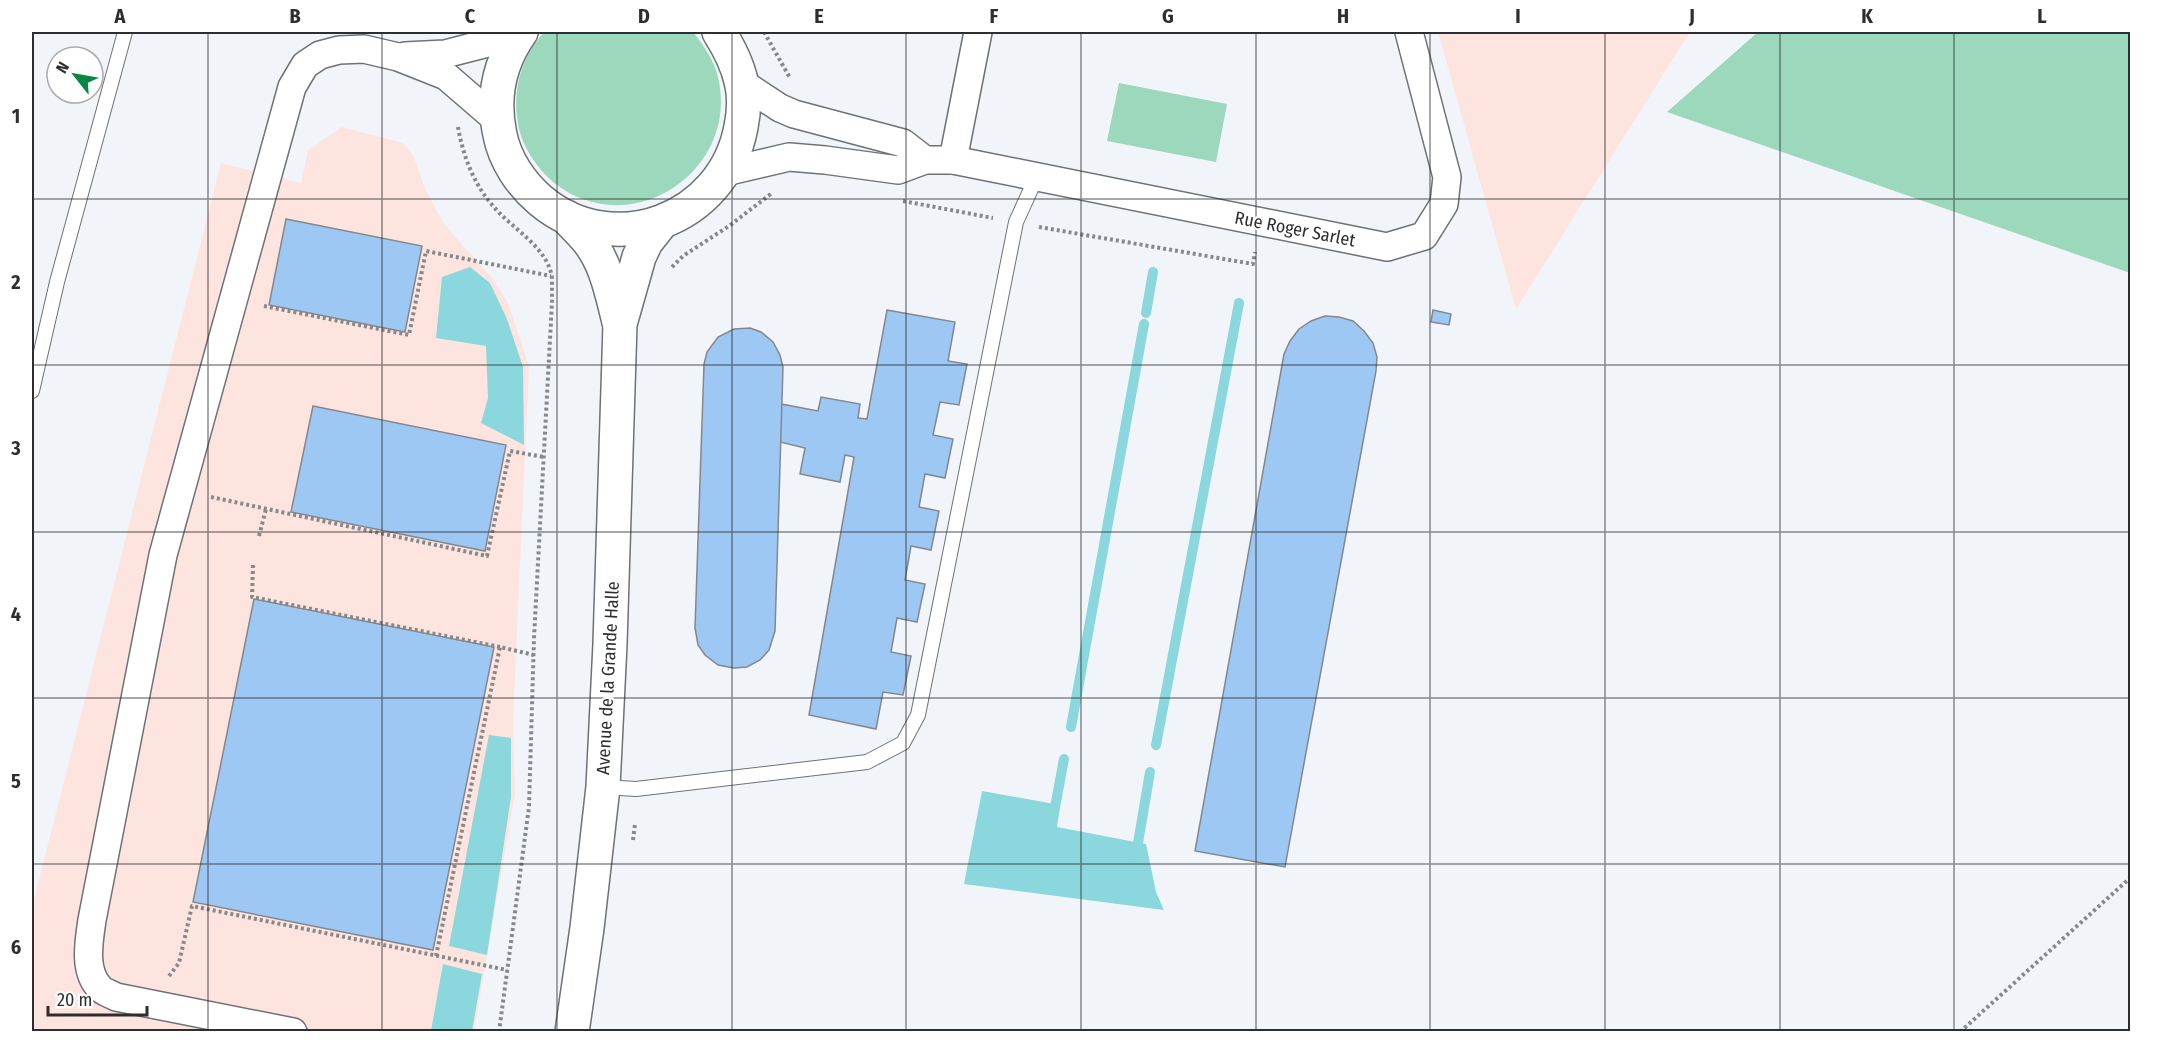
<svg xmlns="http://www.w3.org/2000/svg" width="2162" height="1063" font-family="'Fira Sans Condensed',sans-serif">
  <rect width="100%" height="100%" fill="#f1f5fa"/>
  <g fill="#fee4de">
    <polygon points="1438,32 1690,32 1516,309"/>
    <polygon points="342,127 403,143 413,155 424,186 444,224 494,280 508,303 529,367 513,719 515,794 474,1031 32,1032 32,907 221,163 301,183 308,150"/>
  </g>
  <g fill="#9cd8bb">
    <path d="M544,32h149c9,11 18,24 23,38 30,97 -84,176 -163,112 -16,-14 -29,-33 -34,-53 -8,-37 1,-69 25,-97z"/>
    <polygon points="1758,32 2130,32 2130,273 1667,112"/>
    <polygon points="1119,83 1227,104 1216,162 1107,141"/>
  </g>
  <g fill="#8ad7dd">
    <polygon points="470,267 490,283 507,319 523,367 524,445 481,423 488,398 486,346 436,338 442,277"/>
    <polygon points="489,735 511,738 511,797 487,955 449,946"/>
    <polygon points="982,791 1060,805 1057,827 1146,844 1156,892 1164,910 964,884"/>
    <polygon points="443,964 482,974 472,1031 431,1031"/>
  </g>
  <g fill="none" stroke-linecap="round" stroke-linejoin="round">
    <g stroke="#8ad7dd" stroke-width="10">
      <polyline points="1146,313 1153,272"/>
      <polyline points="1071,727 1144,324"/>
      <polyline points="1156,745 1239,303"/>
      <polyline points="1053,818 1064,759"/>
      <polyline points="1136,855 1150,772"/>
    </g>
  </g>
  <g fill="#9cc8f3" stroke="#84888d" stroke-width="1.5">
    <polygon points="286,219 422,246 405,332 269,305"/>
    <polygon points="887,310 955,322 948,361 967,364 959,405 940,402 933,435 953,439 945,478 925,474 919,507 939,511 931,550 911,546 905,580 925,584 917,622 897,618 891,652 911,656 903,695 883,692 876,729 809,715 854,457 845,455 840,482 800,474 805,448 780,442 781,404 818,411 821,397 860,404 858,418 867,419"/>
    <polygon points="1433,310 1451,314 1449,325 1431,322"/>
    <polygon points="1325,316 1339,317 1353,321 1364,331 1373,343 1377,357 1376,371 1285,867 1195,851 1284,354 1290,341 1299,329 1311,321"/>
    <polygon points="750,328 761,332 773,342 780,355 783,367 775,631 769,650 760,660 747,667 734,668 718,665 705,655 698,645 695,628 704,364 707,352 718,337 734,329"/>
    <polygon points="313,406 506,445 485,551 291,512"/>
    <polygon points="254,599 494,647 433,950 193,902"/>
  </g>
  <g fill="none" stroke-linecap="round" stroke-linejoin="round">
    <g stroke="#6d7276" stroke-width="16">
      <g id="lane">
        <polyline points="32,391 57,282 125,32"/>
        <polyline points="603,787 636,789 867,762 903,743 918,715 1016,222 1036,178"/>
      </g>
    </g>
    <g stroke="#6d7276" stroke-width="30">
      <g id="street">
        <polyline points="405,56 445,54 519,35"/>
        <polyline points="742,83 780,108 794,114 903,143 925,160"/>
        <polyline points="953,160 1387,247 1424,236 1444,204 1447,177 1409,32"/>
        <polyline points="725,172 789,157 825,160 898,170 925,160 953,160 978,32"/>
        <path d="M293,1032l-177,-35c-5,-3 -13,-5 -16,-9 -17,-17 -11,-47 -8,-68l71,-365 129,-468 13,-22 15,-10 19,-5 25,-1 34,8 48,19 51,44"/>
      </g>
    </g>
    <g stroke="#6d7276" stroke-width="36">
      <g id="secondary">
        <path d="M521,32c-22,31 -29,66 -21,103 5,25 21,49 40,65 73,62 184,20 201,-73 3,-15 4,-31 0,-46 -4,-18 -12,-33 -22,-49"/>
        <path d="M566,217c7,7 14,14 20,21 20,23 26,56 33,84"/>
        <polyline points="572,1032 587,928 603,787 610,644 620,324 639,257 646,242 661,223"/>
      </g>
    </g>
    <g stroke="#86898c" stroke-width="4" stroke-dasharray="3 3" stroke-linecap="butt">
      <polyline points="764,32 790,78"/>
      <path d="M458,127c5,29 16,58 36,80 18,22 54,40 58,71 0,8 0,16 0,24l-18,336 -5,169 -30,225"/>
      <polyline points="903,201 993,218"/>
      <polyline points="1039,227 1253,264 1255,252"/>
      <polyline points="672,267 683,256 729,226 772,193"/>
      <polyline points="264,306 409,335 426,251 551,276"/>
      <polyline points="211,497 487,556 510,451 544,457"/>
      <polyline points="259,536 266,509"/>
      <polyline points="253,565 252,597 500,647"/>
      <polyline points="633,840 635,824"/>
      <polyline points="436,956 500,647 534,655"/>
      <polyline points="169,976 179,963 192,906 507,970"/>
      <polyline points="1960,1032 2130,878"/>
    </g>
    <use href="#lane" stroke="#fff" stroke-width="14"/>
    <use href="#street" stroke="#fff" stroke-width="27"/>
    <use href="#secondary" stroke="#fff" stroke-width="33"/>
  </g>
  <path fill="none" stroke="#2c2e2f" stroke-width="1.5" stroke-opacity="0.55" d="M208,32v1000M382,32v1000M557,32v1000M732,32v1000M906,32v1000M1081,32v1000M1256,32v1000M1430,32v1000M1605,32v1000M1780,32v1000M1954,32v1000M32,199h2098M32,365h2098M32,532h2098M32,698h2098M32,864h2098"/>
  <g text-anchor="middle" stroke-width="4.5" stroke-linejoin="round" paint-order="stroke">
    <g font-size="18" fill="#2c2e2f" stroke="#fff">
      <text transform="translate(1295 229) rotate(11)" y="6">Rue Roger Sarlet</text>
      <text transform="translate(608 678) rotate(-87)" y="6">Avenue de la Grande Halle</text>
    </g>
  </g>
  <rect width="2162" height="1063" fill="none" stroke="#ffffff" stroke-width="66"/>
  <g transform="translate(75 75) rotate(301)"><circle r="28" fill="#ffffff" stroke="#ababac" stroke-width="1.5"/>
  <path d="M0-4.5L10 22L0 15L-10 22Z" fill="#048844"/>
  <text y="-9" font-size="16" font-weight="bold" text-anchor="middle" fill="#2c2e2f">N</text>
  </g>
  <path d="M48 1006v9h99v-9" fill="none" stroke="#2c2e2f" stroke-width="3"/>
  <text x="57" y="1006" font-size="18" fill="#2c2e2f" stroke="#ffffff" stroke-width="4.5" paint-order="stroke">20 m</text>
  <rect x="33" y="33" width="2096" height="997" fill="none" stroke="#2c2e2f" stroke-width="2"/>
  <g font-size="20" text-anchor="middle" font-weight="bold" fill="#2c2e2f">
    <text x="120" y="23">A</text>
    <text x="295" y="23">B</text>
    <text x="470" y="23">C</text>
    <text x="644" y="23">D</text>
    <text x="819" y="23">E</text>
    <text x="994" y="23">F</text>
    <text x="1168" y="23">G</text>
    <text x="1343" y="23">H</text>
    <text x="1518" y="23">I</text>
    <text x="1692" y="23">J</text>
    <text x="1867" y="23">K</text>
    <text x="2042" y="23">L</text>
    <text x="16" y="123">1</text>
    <text x="16" y="289">2</text>
    <text x="16" y="455">3</text>
    <text x="16" y="621">4</text>
    <text x="16" y="788">5</text>
    <text x="16" y="954">6</text>
  </g>
</svg>
